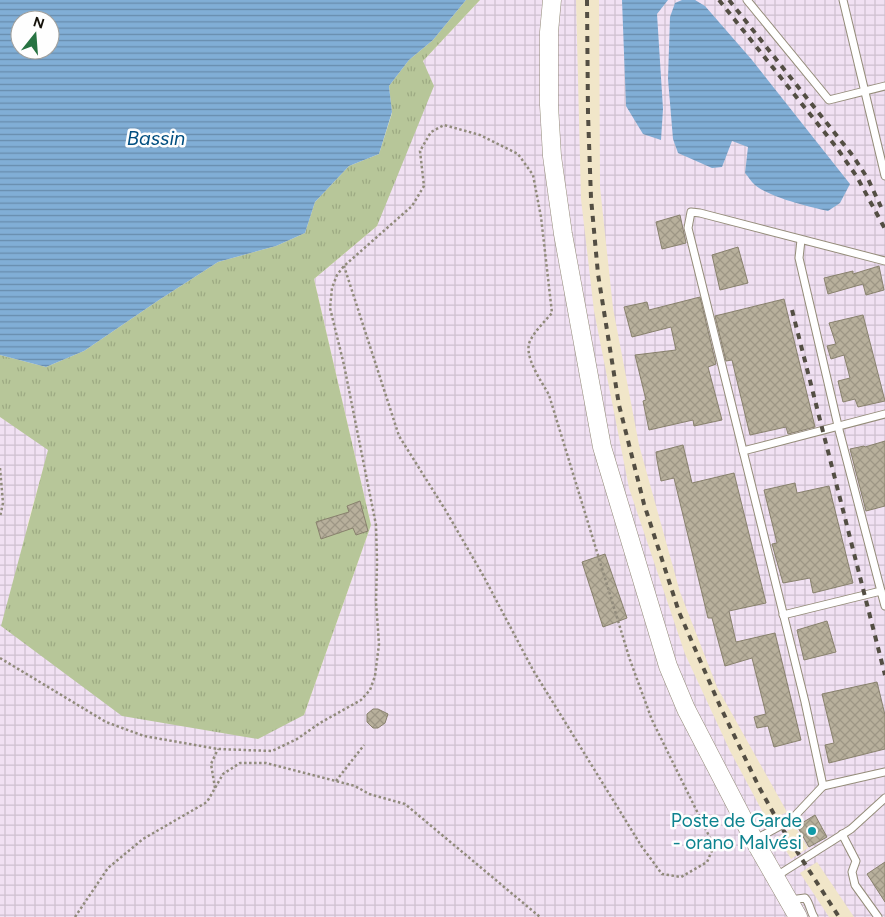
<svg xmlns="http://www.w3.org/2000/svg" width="885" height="917" font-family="Figtree,sans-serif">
  <defs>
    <pattern id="industrial-grid" width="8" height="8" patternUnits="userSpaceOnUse" patternTransform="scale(1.25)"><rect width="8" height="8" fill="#f1e1f3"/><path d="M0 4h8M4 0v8" fill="none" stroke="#cec0cf"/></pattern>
    <pattern id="grass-tufts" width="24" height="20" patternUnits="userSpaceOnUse" patternTransform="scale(1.25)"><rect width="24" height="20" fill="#b7c699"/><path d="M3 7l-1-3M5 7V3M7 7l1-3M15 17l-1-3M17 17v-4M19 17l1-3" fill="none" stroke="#9ca982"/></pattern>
    <pattern id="water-rules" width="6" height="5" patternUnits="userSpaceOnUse" patternTransform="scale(1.25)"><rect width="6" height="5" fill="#81aed6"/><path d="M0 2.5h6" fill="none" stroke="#688cac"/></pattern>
    <pattern id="building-cross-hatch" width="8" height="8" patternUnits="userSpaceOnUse" patternTransform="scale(1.25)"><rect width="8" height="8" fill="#b8b09c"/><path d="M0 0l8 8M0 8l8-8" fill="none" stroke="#9d9685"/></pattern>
  </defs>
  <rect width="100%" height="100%" fill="#f9f0db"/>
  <polygon fill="url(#industrial-grid)" points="480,0 885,0 885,917 0,917 0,417 49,449 27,526 304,715 371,525 314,279 377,226 423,61"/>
  <g fill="#f1e6c9">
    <polygon points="576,0 599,0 600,187 613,308 639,445 680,592 717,687 787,812 768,822 730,751 685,654 629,488 594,311 581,199"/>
    <polygon points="795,826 808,848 791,859 778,837"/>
    <polygon points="817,862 854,917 829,917 800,873"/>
  </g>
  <polygon fill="url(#grass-tufts)" points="466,0 480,0 423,61 434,86 377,226 314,279 371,525 304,715 258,739 122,716 1,626 48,450 0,417 0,355 46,367 84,351 159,300 218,262 276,246 305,233 315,202 349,166 379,154 392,113 389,86 409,60 433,40"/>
  <g fill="url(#water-rules)" fill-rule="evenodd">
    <path d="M0,0h466l-33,40 -24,20 -20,26 3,26 -13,42 -30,12 -34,36 -10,31 -29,13 -58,16 -59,38 -75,51 -38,16 -46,-12zM20,20h30v30h-30z"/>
    <polygon points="622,0 668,0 657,14 663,109 661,140 643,134 626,106"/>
    <path d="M682,0h13l10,6 47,54 98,124 -10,19 -12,8c-19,-4 -59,-14 -73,-26 -4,-3 -7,-9 -10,-12l3,-26 -16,-6 -10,26 -10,1 -34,-15 -5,-14 -5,-60 2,-62 5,-14z"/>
  </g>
  <g fill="url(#building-cross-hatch)" stroke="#88816d">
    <polygon points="680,215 686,243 662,249 656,222"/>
    <polygon points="738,247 748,283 720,290 712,255"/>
    <polygon points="879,266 884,290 866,295 863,284 828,294 824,278 853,271 853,274"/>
    <polygon points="700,297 716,364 708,367 722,420 694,426 693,420 649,430 643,401 646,400 635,355 676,350 671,327 632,337 624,307 647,302 649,310"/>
    <polygon points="784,299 815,427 788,434 786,427 750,435 732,360 726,361 715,316"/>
    <polygon points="863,315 885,401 858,407 855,399 843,402 838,381 850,378 844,355 831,359 827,346 836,344 829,323"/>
    <polygon points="885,441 885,506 866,511 850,449 864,446 865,447"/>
    <polygon points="683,445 692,483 734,473 766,603 729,611 736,642 775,633 801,740 774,747 768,726 757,728 754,717 766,714 752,658 725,666 712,618 708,618 674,478 661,481 657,460 656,452"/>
    <polygon points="795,483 797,493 829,486 853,583 813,593 810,578 783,583 772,544 777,543 764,490"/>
    <polygon points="360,501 368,531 356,535 353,528 321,539 316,522 349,512 347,506"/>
    <polygon points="605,554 627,618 603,627 582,562"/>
    <polygon points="827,621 836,652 804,660 797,630"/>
    <polygon points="877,682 885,715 885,749 829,763 825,745 834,743 822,694"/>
    <polygon points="373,709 378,709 388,714 385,723 378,728 373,728 367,722 367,714"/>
    <polygon points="815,815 827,837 809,847 797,826"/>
    <polygon points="885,862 885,902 867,874"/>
  </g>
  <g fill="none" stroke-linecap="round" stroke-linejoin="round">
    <g stroke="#948c79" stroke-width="9">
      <g id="service">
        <polyline points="747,0 829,100 885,86"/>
        <polyline points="843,0 885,176"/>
        <polyline points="801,240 799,258 839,430 881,591"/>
        <polyline points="743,451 885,414"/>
        <polyline points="783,615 881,591 885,606"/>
        <polyline points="823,786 885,772"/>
        <polyline points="842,834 856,861 852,872 855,885 878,917"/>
        <polyline points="754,840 791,820 823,786 805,702 688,228 691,212 700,213 885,261"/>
        <polyline points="775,877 851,829 885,798"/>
        <path d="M790,900l15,-2c5,5 5,13 9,19"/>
      </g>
    </g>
    <g stroke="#948c79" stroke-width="19">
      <polyline id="tertiary" points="552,0 549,32 549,105 552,156 563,234 602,447 668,666 686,709 754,840 798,917"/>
    </g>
    <g stroke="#918b7c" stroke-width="2.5" stroke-dasharray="2.5 2.5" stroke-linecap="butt">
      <polyline points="0,468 3,503 0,517"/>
      <path d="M0,658l106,64 38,14 74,13 54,2 25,-12 23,-16 41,-23 9,-10 5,-14 4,-32 -3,-42 1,-40 -1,-37 -32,-160 -14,-57 2,-20 5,-13 7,-9 68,-60 12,-20 -4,-35 11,-19 13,-7 36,10 38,19 15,21 8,42 11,96c-8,9 -17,18 -22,28 -7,15 12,41 19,54l81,265 22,60 62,126 -7,16 -26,15 -19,-3 -20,-27 -109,-177 -49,-93 -38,-66 -47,-75 -55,-170"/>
      <polyline points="336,781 364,745"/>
      <polyline points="215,788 211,764 218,749"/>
      <polyline points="75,917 108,868 143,839 207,802 223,774 240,763 266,763 355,786 369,794 405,804 540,917"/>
    </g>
    <use href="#service" stroke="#fff" stroke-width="7"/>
    <use href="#tertiary" stroke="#fff" stroke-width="18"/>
    <g stroke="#534e43" stroke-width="4" stroke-dasharray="6 6" stroke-linecap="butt">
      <polyline points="587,0 588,114 591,198 598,274 619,405 644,504 679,612 720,706 759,787 780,825 839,917"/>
      <polyline points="719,0 837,148 857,177 885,229"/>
      <polyline points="729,0 853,156 868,179 881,207"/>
      <polyline points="792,310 885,675"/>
    </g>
  </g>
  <circle fill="#0f9aa8" stroke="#fefefe" stroke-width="2" cx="812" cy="831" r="5"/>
  <g text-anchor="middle" stroke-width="5" stroke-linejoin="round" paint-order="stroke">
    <g font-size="19" fill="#0d838f" stroke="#fefefe" text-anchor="end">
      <text x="802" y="827">Poste de Garde<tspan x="802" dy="22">- orano Malvési</tspan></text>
    </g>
    <g font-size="20" font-style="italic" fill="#014e80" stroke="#fefefe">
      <text x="156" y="145">Bassin</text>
    </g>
  </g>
  <g transform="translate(35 35) rotate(17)"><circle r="24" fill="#fefefe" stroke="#a1a09d"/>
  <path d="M0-4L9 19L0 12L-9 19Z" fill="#277342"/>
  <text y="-8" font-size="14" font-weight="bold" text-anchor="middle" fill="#15120b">N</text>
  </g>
</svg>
